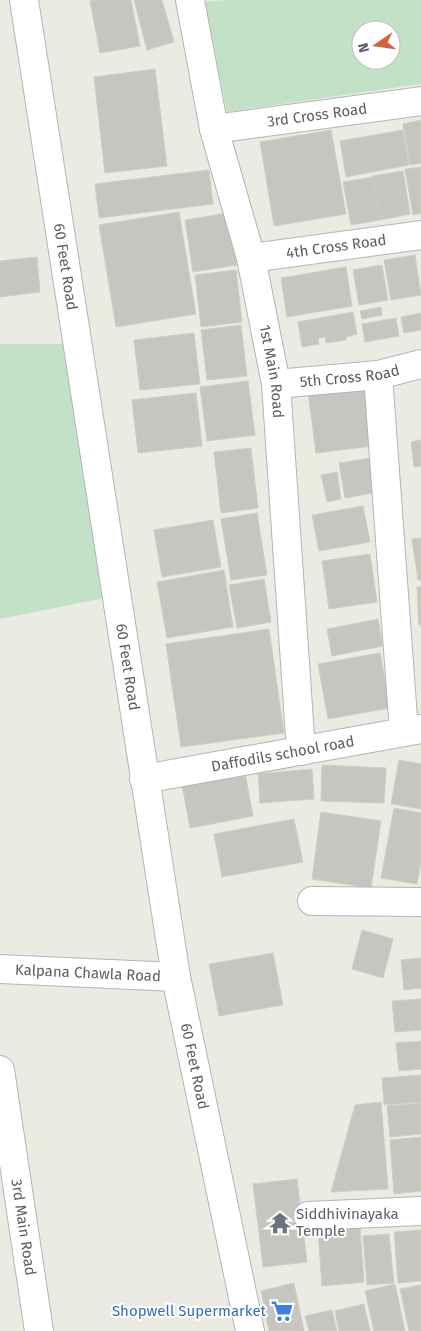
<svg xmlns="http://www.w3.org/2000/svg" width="421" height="1331" font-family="'Fira Sans',sans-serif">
  <rect width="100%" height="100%" fill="#ecebe3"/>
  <g fill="#c2e1c6" fill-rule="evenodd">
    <path d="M226,0h195v84l-194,28 -23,-110zM361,30h30v30h-30z"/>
    <polygon points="0,344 63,344 104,598 0,619"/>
  </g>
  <g fill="#c7c5c0" stroke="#d0cec2">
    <polygon points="96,0 131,0 140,46 100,53 90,1"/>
    <polygon points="134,0 162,0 174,42 147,50"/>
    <polygon points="155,69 167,166 105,173 94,77"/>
    <polygon points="421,120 421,163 410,165 403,124"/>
    <polygon points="331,130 346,214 274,226 260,142"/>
    <polygon points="403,130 409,165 346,177 340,141"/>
    <polygon points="421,167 421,213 413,215 405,169"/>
    <polygon points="209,170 213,204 99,218 95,184"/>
    <polygon points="403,171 410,214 380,220 372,176"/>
    <polygon points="373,177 380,220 351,225 343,182"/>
    <polygon points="179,212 196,314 116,327 99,225"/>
    <polygon points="228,213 237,265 193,272 185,220"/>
    <polygon points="415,255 421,295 391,300 384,260"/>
    <polygon points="37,257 40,292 0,297 0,261"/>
    <polygon points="382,265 388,300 359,305 353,270"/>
    <polygon points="346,267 352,306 287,317 281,278"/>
    <polygon points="236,270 242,322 201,327 195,275"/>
    <polygon points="381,307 382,315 362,319 360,311"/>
    <polygon points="353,312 357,334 346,337 346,340 326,343 325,337 318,338 319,344 302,347 298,322"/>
    <polygon points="421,313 421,330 404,333 401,317"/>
    <polygon points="396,318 399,336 365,342 362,324"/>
    <polygon points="241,325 247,376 207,380 201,330"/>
    <polygon points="194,333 200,384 140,390 134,340"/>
    <polygon points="248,381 255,435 207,441 200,387"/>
    <polygon points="364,384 373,446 316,453 308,392"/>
    <polygon points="196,393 202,446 138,453 132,400"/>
    <polygon points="421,440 421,466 414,467 411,442"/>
    <polygon points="251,448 258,508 221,513 214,452"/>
    <polygon points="372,458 378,492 345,498 339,463"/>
    <polygon points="337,472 341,499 327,502 321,475"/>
    <polygon points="363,506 370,542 319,551 312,515"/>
    <polygon points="257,513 267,575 231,580 221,519"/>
    <polygon points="213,520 221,567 162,577 154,530"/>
    <polygon points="421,538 421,580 418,580 412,539"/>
    <polygon points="370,554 377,602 329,609 322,561"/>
    <polygon points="224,570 233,627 167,638 157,582"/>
    <polygon points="264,579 271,622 237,628 229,585"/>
    <polygon points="417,587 421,587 421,625 419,625"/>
    <polygon points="378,619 383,646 332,656 327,629"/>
    <polygon points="269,629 284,733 181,747 166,644"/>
    <polygon points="380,653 390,708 328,719 318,664"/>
    <polygon points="399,760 421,764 421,809 391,804"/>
    <polygon points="322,765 386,768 384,803 321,801"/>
    <polygon points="312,769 314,799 260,803 258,774"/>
    <polygon points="245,773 253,816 190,828 182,785"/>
    <polygon points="394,808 421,813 421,862 417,884 381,878"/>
    <polygon points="321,812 381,821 371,888 312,879"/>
    <polygon points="294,819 303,862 222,877 214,834"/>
    <polygon points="362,930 393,939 383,978 352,969"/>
    <polygon points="273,953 283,1005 219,1016 209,964"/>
    <polygon points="421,958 421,988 404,990 401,960"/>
    <polygon points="421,999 421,1030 395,1032 392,1001"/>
    <polygon points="421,1041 421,1069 399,1071 396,1043"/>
    <polygon points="421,1075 421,1102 384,1105 382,1078"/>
    <polygon points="381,1102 388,1189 331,1192 355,1105"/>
    <polygon points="421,1103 421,1134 390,1137 387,1106"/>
    <polygon points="421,1137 421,1191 394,1194 390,1140"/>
    <polygon points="297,1179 307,1262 263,1267 253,1184"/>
    <polygon points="360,1228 364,1282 322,1286 318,1231"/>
    <polygon points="421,1230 421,1281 398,1283 394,1232"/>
    <polygon points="389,1234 394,1283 367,1285 363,1236"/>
    <polygon points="294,1283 304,1331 269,1331 261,1291"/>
    <polygon points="395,1284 405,1331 374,1331 365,1291"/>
    <polygon points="421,1285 421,1331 409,1331 400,1289"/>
    <polygon points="364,1304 370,1331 339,1331 335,1311"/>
    <polygon points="332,1310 337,1331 309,1331 305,1316"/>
  </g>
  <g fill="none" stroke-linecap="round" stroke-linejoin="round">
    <g stroke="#b3b4b9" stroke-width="30">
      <g id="minor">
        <path id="s1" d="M24,0l152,977 74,354"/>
        <path id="s2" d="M190,0l24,129 37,129 25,126 25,367"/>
        <path id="s3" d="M214,129l207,-28"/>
        <path id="s4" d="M251,258l170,-23"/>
        <polyline points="378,375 404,732"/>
        <path id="s5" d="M276,384l102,-9 43,-11"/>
        <path id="s6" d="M144,779l277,-50"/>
        <polyline points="312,901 421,902"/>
        <path id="s7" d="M0,969l176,8"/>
        <path id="s8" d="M0,1070l39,261"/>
        <polyline points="308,1216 421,1211"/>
      </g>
    </g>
    <use href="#minor" stroke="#fff" stroke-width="28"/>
  </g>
  <defs>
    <g id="temple-bare" transform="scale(1.725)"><path d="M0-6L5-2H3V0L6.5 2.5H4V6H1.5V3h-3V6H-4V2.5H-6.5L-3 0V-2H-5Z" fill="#6b7280" stroke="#fff" stroke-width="2.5" paint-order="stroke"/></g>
    <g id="supermarket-bare" transform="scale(1.725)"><path d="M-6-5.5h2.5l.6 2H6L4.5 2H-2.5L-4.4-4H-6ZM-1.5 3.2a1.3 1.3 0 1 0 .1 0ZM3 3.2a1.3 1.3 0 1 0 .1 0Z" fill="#3f7fe0" stroke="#fff" stroke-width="2.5" paint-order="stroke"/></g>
  </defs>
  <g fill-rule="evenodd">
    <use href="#temple-bare" x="280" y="1223"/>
    <use href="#supermarket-bare" x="282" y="1311"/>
  </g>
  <g text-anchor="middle" stroke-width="4" stroke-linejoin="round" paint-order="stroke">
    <g font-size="15" fill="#5b5d62" stroke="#fff">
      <text dy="5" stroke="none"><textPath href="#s3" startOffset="104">3rd Cross Road</textPath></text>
      <text dy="5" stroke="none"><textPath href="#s4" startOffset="86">4th Cross Road</textPath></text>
      <text dy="5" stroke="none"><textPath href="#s1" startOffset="270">60 Feet Road</textPath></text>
      <text dy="5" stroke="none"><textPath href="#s2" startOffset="381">1st Main Road</textPath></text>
      <text dy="5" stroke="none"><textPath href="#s5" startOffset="74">5th Cross Road</textPath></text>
      <text dy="5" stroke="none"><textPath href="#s1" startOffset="675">60 Feet Road</textPath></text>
      <text dy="5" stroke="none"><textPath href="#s6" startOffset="141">Daffodils school road</textPath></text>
      <text dy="5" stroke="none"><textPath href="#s7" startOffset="88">Kalpana Chawla Road</textPath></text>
      <text dy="5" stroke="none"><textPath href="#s1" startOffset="1080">60 Feet Road</textPath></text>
      <text dy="5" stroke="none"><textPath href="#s8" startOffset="159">3rd Main Road</textPath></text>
    </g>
    <g font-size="15" fill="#5b616d" stroke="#fff" text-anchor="start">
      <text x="296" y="1219">Siddhivinayaka<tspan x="296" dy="17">Temple</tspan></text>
    </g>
    <g font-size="15" fill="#366cbe" stroke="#fff" text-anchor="end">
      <text x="266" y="1316">Shopwell Supermarket</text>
    </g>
  </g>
  <g transform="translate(376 45) rotate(257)"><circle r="24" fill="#ffffff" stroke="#bdbec0"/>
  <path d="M0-4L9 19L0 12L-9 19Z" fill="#d56240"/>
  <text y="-8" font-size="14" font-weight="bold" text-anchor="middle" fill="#5b5d62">N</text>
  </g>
</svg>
